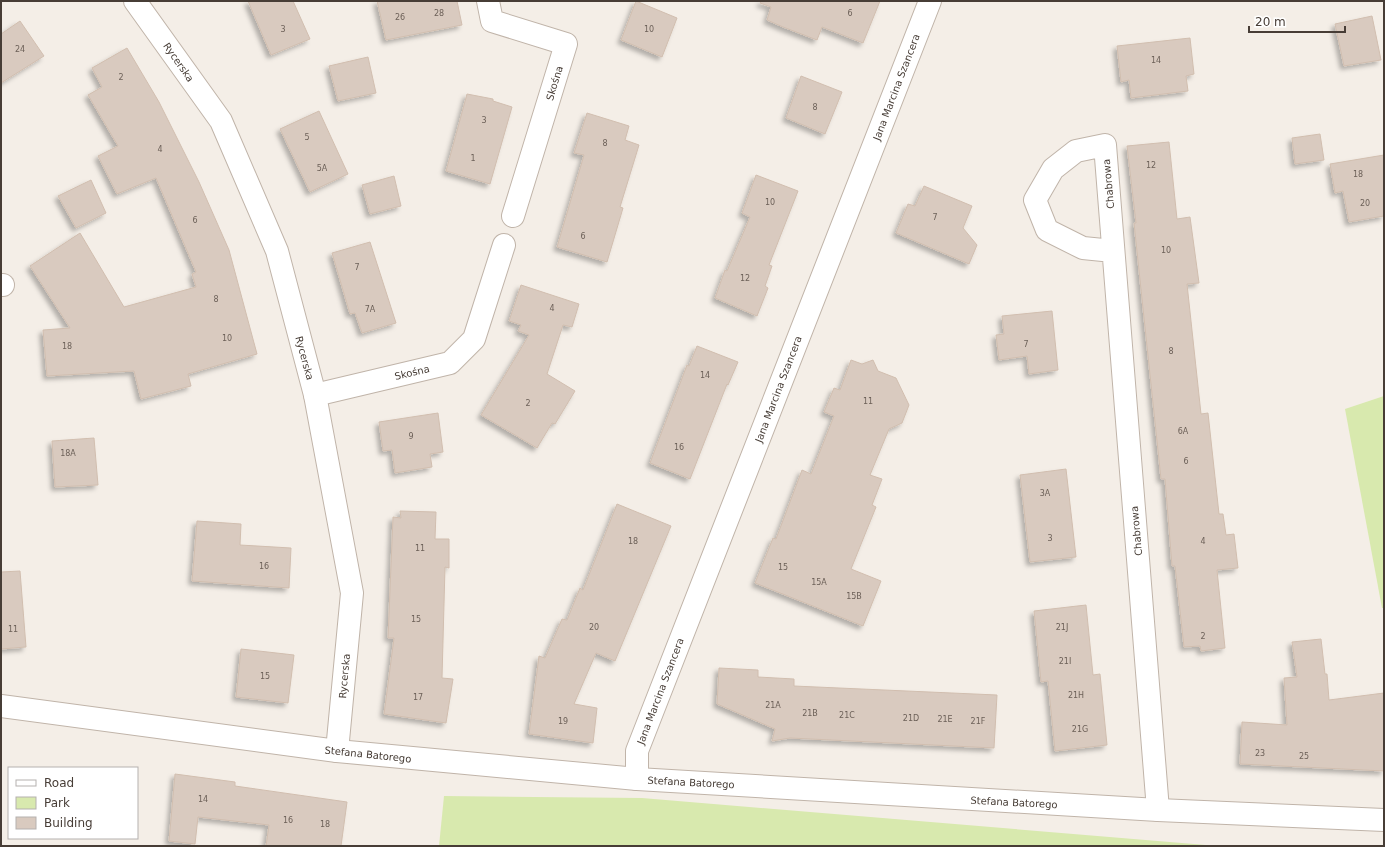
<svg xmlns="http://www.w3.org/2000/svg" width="1385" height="847" font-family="'DejaVu Sans',sans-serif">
  <defs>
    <filter id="shadow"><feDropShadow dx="-3.5" dy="3.5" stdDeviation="2" flood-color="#0004"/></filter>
  </defs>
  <rect width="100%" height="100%" fill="#f4eee7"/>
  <g fill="#d8e9ae">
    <polygon points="1384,396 1384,608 1382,608 1345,409"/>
    <polygon points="444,796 642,798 1218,846 439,846"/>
  </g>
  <g fill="#d9cabf" stroke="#d1beaf" filter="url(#shadow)">
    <polygon points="248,1 293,1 310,39 271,55"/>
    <polygon points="377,1 457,1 462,25 386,40"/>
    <polygon points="636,1 677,18 662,57 621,40"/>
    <polygon points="761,1 880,1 863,43 822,27 817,40 783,27 767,20 771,7 760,3"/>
    <polygon points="1372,16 1381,60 1344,66 1335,24"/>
    <polygon points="20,21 44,56 1,83 1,34"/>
    <polygon points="1190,38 1194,74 1186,76 1188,91 1131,98 1129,80 1121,82 1117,46"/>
    <polygon points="127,48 159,102 199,182 229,250 257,354 188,374 191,386 141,399 134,371 47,376 43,330 70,328 30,266 80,233 124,307 196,287 192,274 196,272 156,178 117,194 98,156 118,146 88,95 102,87 92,68"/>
    <polygon points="368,57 376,93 338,101 329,66"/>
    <polygon points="801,76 842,92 825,134 786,118"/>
    <polygon points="467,94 493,99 493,101 512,107 490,184 446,171"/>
    <polygon points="319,111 348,174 310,192 280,129"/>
    <polygon points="587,113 629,126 625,140 639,145 620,207 623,208 607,262 557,247 584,155 574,153"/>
    <polygon points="1320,134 1324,160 1295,164 1292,138"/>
    <polygon points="1169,142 1177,219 1190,217 1199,283 1187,284 1201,414 1208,413 1219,514 1223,514 1226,535 1234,534 1238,568 1217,570 1225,648 1201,651 1200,646 1184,647 1175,566 1172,566 1165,479 1161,479 1134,223 1136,223 1127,146"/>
    <polygon points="1384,155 1384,216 1349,222 1343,191 1335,193 1330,164"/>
    <polygon points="756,175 798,191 769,265 772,266 765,286 768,288 757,316 715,298 725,270 727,271 750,217 742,213"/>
    <polygon points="394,176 401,206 370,214 362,185"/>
    <polygon points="91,180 106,213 76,228 58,196"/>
    <polygon points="924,186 972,206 963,228 977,245 969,264 896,233 908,204 915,206"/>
    <polygon points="370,242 396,323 362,333 355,313 350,314 332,253"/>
    <polygon points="521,285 579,304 572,327 563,325 547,374 575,391 555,424 552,423 537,448 481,415 529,335 518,331 521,325 509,321"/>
    <polygon points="1052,311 1058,370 1029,374 1027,356 999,360 996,335 1004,334 1002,316"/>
    <polygon points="697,346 738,362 728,385 727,384 690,479 650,463 687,365 689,366"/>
    <polygon points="851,360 862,364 873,360 878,371 896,378 909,405 902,423 889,429 870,475 882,479 872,505 876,507 851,569 881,581 863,626 755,583 773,538 776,539 802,470 811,474 834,416 824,412 834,388 840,390"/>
    <polygon points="438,413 443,452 430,454 432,467 395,473 392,450 383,451 379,422"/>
    <polygon points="94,438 98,485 55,487 52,441"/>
    <polygon points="1066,469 1076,557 1030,562 1020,475"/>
    <polygon points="617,504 671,526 615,661 596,653 574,704 597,708 593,743 529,734 539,656 545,658 562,619 567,620 580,588 583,590"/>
    <polygon points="400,511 436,512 435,539 449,539 449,568 445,567 442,678 453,679 446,723 384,714 394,638 388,638 393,517 401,518"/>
    <polygon points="197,521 241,524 240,545 291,548 289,588 192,581"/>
    <polygon points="20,571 26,647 1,649 1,572"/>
    <polygon points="1086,605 1093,675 1100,674 1107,745 1055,751 1048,681 1041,682 1034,611"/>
    <polygon points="1321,639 1325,674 1327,674 1329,700 1384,693 1384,771 1240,764 1242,722 1287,725 1284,678 1297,677 1292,642"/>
    <polygon points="241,649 294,655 288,703 236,697"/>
    <polygon points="719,668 758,670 758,677 794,679 794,686 997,695 994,748 790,738 772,741 775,729 717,704"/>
    <polygon points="175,774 235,782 235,786 347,802 341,846 266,846 269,825 198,817 195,844 169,841"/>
  </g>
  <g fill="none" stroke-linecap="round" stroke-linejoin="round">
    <g stroke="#c0b4a9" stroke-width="24">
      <g id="minor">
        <polyline points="135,1 221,121 277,251 315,395 352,593 337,751"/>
        <polyline points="488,1 492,21 566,44 513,216"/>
        <polyline points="1113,251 1083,248 1047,230 1035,200 1053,169 1076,151 1105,145 1158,810"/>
        <polyline points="1,285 3,285"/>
        <polyline points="315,395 450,363 474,339 504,245"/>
        <polyline points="637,779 637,751 930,1"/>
      </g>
    </g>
    <g stroke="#c0b4a9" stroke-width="24">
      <polyline id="tertiary" points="1,706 337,751 637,779 1158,810 1384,820"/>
    </g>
    <use href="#minor" stroke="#fff" stroke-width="22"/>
    <use href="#tertiary" stroke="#fff" stroke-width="22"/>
  </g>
  <g text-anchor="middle" stroke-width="3" stroke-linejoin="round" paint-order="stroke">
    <g font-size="8" fill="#6c6058">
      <text x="439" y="16">28</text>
      <text x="850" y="16">6</text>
      <text x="400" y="20">26</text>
      <text x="283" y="32">3</text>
      <text x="649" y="32">10</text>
      <text x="20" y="52">24</text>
      <text x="1156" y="63">14</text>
      <text x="121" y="80">2</text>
      <text x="815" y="110">8</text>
      <text x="484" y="123">3</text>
      <text x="307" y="140">5</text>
      <text x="605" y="146">8</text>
      <text x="160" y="152">4</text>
      <text x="473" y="161">1</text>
      <text x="1151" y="168">12</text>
      <text x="322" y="171">5A</text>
      <text x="1358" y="177">18</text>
      <text x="770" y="205">10</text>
      <text x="1365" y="206">20</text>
      <text x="935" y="220">7</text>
      <text x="195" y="223">6</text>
      <text x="583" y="239">6</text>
      <text x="1166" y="253">10</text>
      <text x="357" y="270">7</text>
      <text x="745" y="281">12</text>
      <text x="216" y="302">8</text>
      <text x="552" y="311">4</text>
      <text x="370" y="312">7A</text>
      <text x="227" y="341">10</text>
      <text x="1026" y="347">7</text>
      <text x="67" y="349">18</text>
      <text x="1171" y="354">8</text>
      <text x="705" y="378">14</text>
      <text x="868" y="404">11</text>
      <text x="528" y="406">2</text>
      <text x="1183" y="434">6A</text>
      <text x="411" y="439">9</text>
      <text x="679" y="450">16</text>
      <text x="68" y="456">18A</text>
      <text x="1186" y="464">6</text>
      <text x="1045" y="496">3A</text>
      <text x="1050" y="541">3</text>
      <text x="633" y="544">18</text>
      <text x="1203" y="544">4</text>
      <text x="420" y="551">11</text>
      <text x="264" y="569">16</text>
      <text x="783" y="570">15</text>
      <text x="819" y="585">15A</text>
      <text x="854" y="599">15B</text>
      <text x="416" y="622">15</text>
      <text x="594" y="630">20</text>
      <text x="1062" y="630">21J</text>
      <text x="13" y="632">11</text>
      <text x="1203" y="639">2</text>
      <text x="1065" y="664">21I</text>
      <text x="265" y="679">15</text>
      <text x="1076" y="698">21H</text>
      <text x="418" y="700">17</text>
      <text x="773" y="708">21A</text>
      <text x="810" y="716">21B</text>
      <text x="847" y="718">21C</text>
      <text x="911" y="721">21D</text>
      <text x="945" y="722">21E</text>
      <text x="563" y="724">19</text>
      <text x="978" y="724">21F</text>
      <text x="1080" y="732">21G</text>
      <text x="1260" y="756">23</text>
      <text x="1304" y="759">25</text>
      <text x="203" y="802">14</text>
      <text x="288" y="823">16</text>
      <text x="325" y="827">18</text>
    </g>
    <g font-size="10" fill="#473d36" stroke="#fff">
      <text transform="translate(179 62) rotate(55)" y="4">Rycerska</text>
      <text transform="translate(554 83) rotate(-73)" y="4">Skośna</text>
      <text transform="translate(896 87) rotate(-69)" y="4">Jana Marcina Szancera</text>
      <text transform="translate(1108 184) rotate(-95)" y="4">Chabrowa</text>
      <text transform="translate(305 358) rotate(75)" y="4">Rycerska</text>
      <text transform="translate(412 372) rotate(-13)" y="4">Skośna</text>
      <text transform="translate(778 389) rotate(-69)" y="4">Jana Marcina Szancera</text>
      <text transform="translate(1136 531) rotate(-95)" y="4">Chabrowa</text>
      <text transform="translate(344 676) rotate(-85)" y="4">Rycerska</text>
      <text transform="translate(660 691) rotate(-69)" y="4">Jana Marcina Szancera</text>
      <text transform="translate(368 754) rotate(6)" y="4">Stefana Batorego</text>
      <text transform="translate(691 782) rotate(3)" y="4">Stefana Batorego</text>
      <text transform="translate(1014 802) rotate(3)" y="4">Stefana Batorego</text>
    </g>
  </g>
  <rect width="1385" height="847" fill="none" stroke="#473d36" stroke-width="4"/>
  <rect x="8" y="767" width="130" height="72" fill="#ffffff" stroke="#b5b1af"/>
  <rect x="16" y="780" width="20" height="6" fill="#ffffff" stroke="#b5b1af"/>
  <text x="44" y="787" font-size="12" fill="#473d36">Road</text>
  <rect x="16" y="797" width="20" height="12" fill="#d8e9ae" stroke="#b5b1af"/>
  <text x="44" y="807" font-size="12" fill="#473d36">Park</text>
  <rect x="16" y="817" width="20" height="12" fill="#d9cabf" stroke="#b5b1af"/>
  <text x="44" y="827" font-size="12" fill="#473d36">Building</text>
  <path d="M1249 26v6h96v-6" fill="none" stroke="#473d36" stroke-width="2"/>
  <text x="1255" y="26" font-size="12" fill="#473d36" stroke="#ffffff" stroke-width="3" paint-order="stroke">20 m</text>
</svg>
